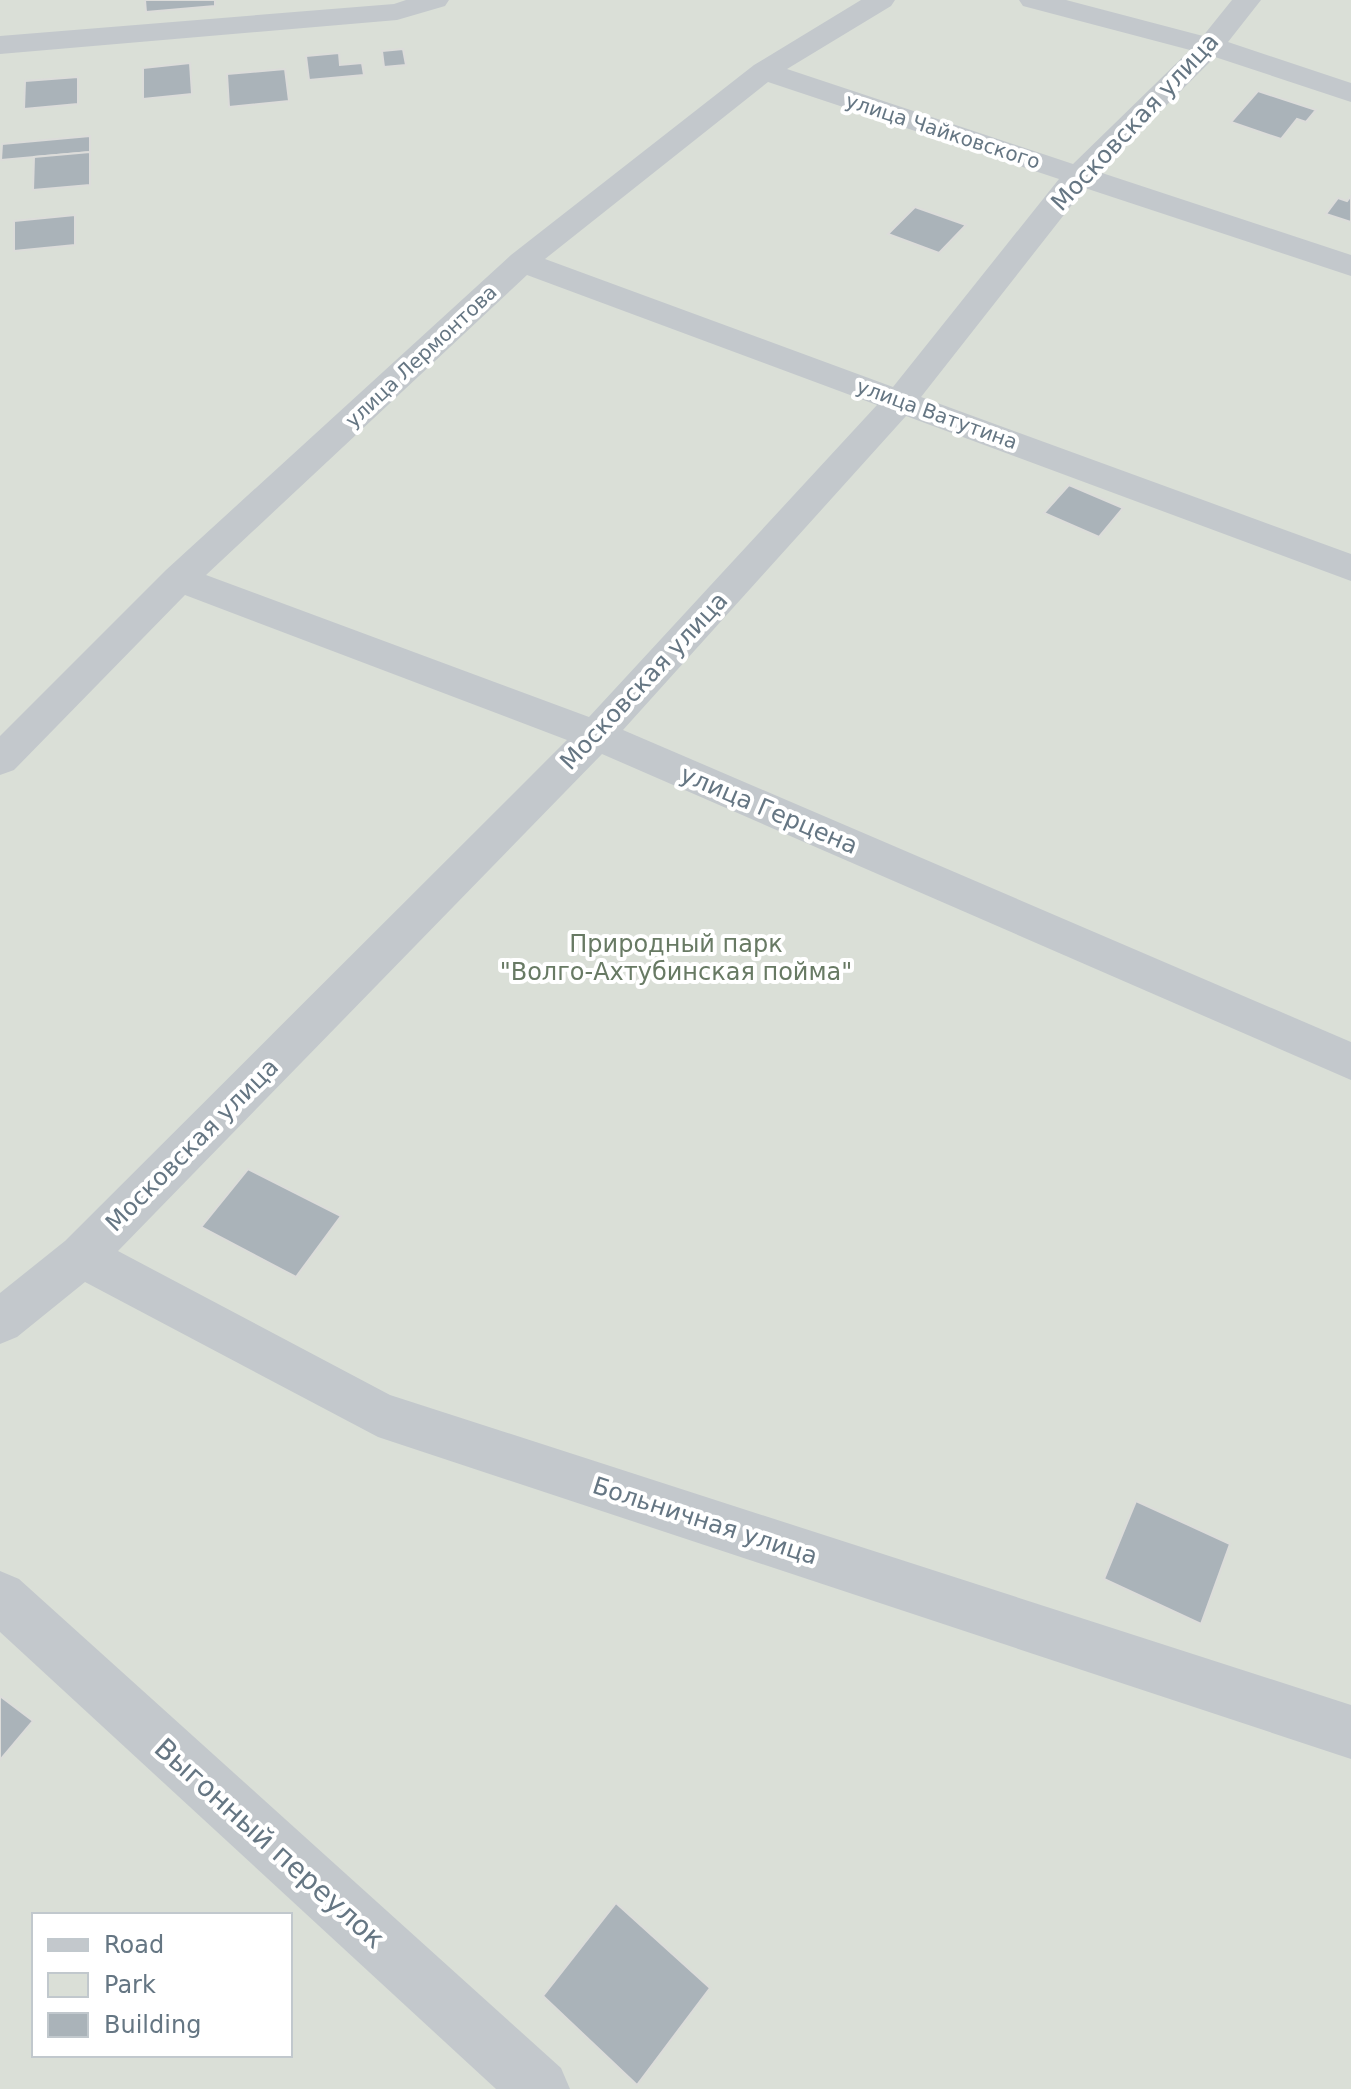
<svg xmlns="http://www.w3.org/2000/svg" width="1351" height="2089" font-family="'DejaVu Sans',sans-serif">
  <rect width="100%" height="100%" fill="#fafaf8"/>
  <path fill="#dadfd7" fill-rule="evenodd" d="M0,0h1351v2089h-1351zM34,1915h256v140h-256z"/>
  <g fill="#aab3b9" stroke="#dcdcda" stroke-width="2">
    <polygon points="145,0 215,0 215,6 146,12"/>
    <polygon points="403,49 406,65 384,67 382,51"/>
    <polygon points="339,53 340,65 362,63 364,75 309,80 306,56"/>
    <polygon points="190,63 192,94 143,99 143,68"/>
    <polygon points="285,69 289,101 229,107 227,74"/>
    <polygon points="78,77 78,104 24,109 25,81"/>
    <polygon points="1258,91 1316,110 1306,122 1297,119 1281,139 1231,122"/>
    <polygon points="90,136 90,152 1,160 2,144"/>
    <polygon points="90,152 90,185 33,190 34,157"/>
    <polygon points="1351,196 1351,222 1326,214 1338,198 1347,201"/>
    <polygon points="915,207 966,225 939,253 888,234"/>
    <polygon points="75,215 75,245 14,251 14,221"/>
    <polygon points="1069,485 1123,508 1099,537 1044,513"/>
    <polygon points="248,1169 341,1216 296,1277 201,1227"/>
    <polygon points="1136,1501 1230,1544 1201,1624 1104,1579"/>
    <polygon points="0,1696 33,1721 0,1760"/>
    <polygon points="616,1903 710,1988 637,2085 543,1996"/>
  </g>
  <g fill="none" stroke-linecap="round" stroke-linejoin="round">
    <g fill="#c3c8cc" fill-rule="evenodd">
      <polygon points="406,0 449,0 445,6 397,20 0,54 0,36 394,4"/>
      <path d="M861,0h34l-4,6 -104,63 286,95 117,-114 -167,-44 -4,-6h47l137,36 29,-36h29l-33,42 123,41v19l-136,-45 -116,115 252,83v21l-266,-88 -164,209 430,157v27l-445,-165 -283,314 728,312v38l-749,-326 -484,497 272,144 961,310v54l-973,-322 -293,-155 -68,55 -17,7v-51l65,-52 502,-501 -382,-145 -171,175 -14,5v-39l166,-166 345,-315 243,-190zM768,82l291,97 -166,208 -348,-128zM527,275l350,130 -288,312 -383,-142z"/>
      <polygon points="0,1571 19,1579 561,2068 570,2089 496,2089 0,1632"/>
    </g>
  </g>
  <g text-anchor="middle" stroke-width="8" stroke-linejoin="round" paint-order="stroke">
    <g font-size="20" fill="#657683" stroke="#fff">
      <text transform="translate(943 131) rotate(18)" y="7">улица Чайковского</text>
      <text transform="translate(421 356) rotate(-43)" y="7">улица Лермонтова</text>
      <text transform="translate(937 414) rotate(20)" y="7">улица Ватутина</text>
    </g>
    <g font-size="24" fill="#657683" stroke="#fff">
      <text transform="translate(1135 122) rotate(-47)" y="8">Московская улица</text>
      <text transform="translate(644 681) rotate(-47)" y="8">Московская улица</text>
      <text transform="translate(769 810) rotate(23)" y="8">улица Герцена</text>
      <text transform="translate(192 1145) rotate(-45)" y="8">Московская улица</text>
      <text transform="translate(705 1521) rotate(18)" y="8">Больничная улица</text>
    </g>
    <g font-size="24" fill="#687a64" stroke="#fff">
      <text x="676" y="952">Природный парк<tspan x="676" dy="28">"Волго-Ахтубинская пойма"</tspan></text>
    </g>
    <g font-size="28" fill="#657683" stroke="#fff">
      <text transform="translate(270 1843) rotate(42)" y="10">Выгонный переулок</text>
    </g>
  </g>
  <rect x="32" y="1913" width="260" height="144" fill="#ffffff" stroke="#c1c8cd" stroke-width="2"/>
  <rect x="48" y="1939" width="40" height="12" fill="#c3c8cc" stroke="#c1c8cd" stroke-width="2"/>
  <text x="104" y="1953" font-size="24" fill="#657683">Road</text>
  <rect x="48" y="1973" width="40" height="24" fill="#dadfd7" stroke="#c1c8cd" stroke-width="2"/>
  <text x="104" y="1993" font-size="24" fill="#657683">Park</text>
  <rect x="48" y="2013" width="40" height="24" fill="#aab3b9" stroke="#c1c8cd" stroke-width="2"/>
  <text x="104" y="2033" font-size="24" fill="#657683">Building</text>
</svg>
